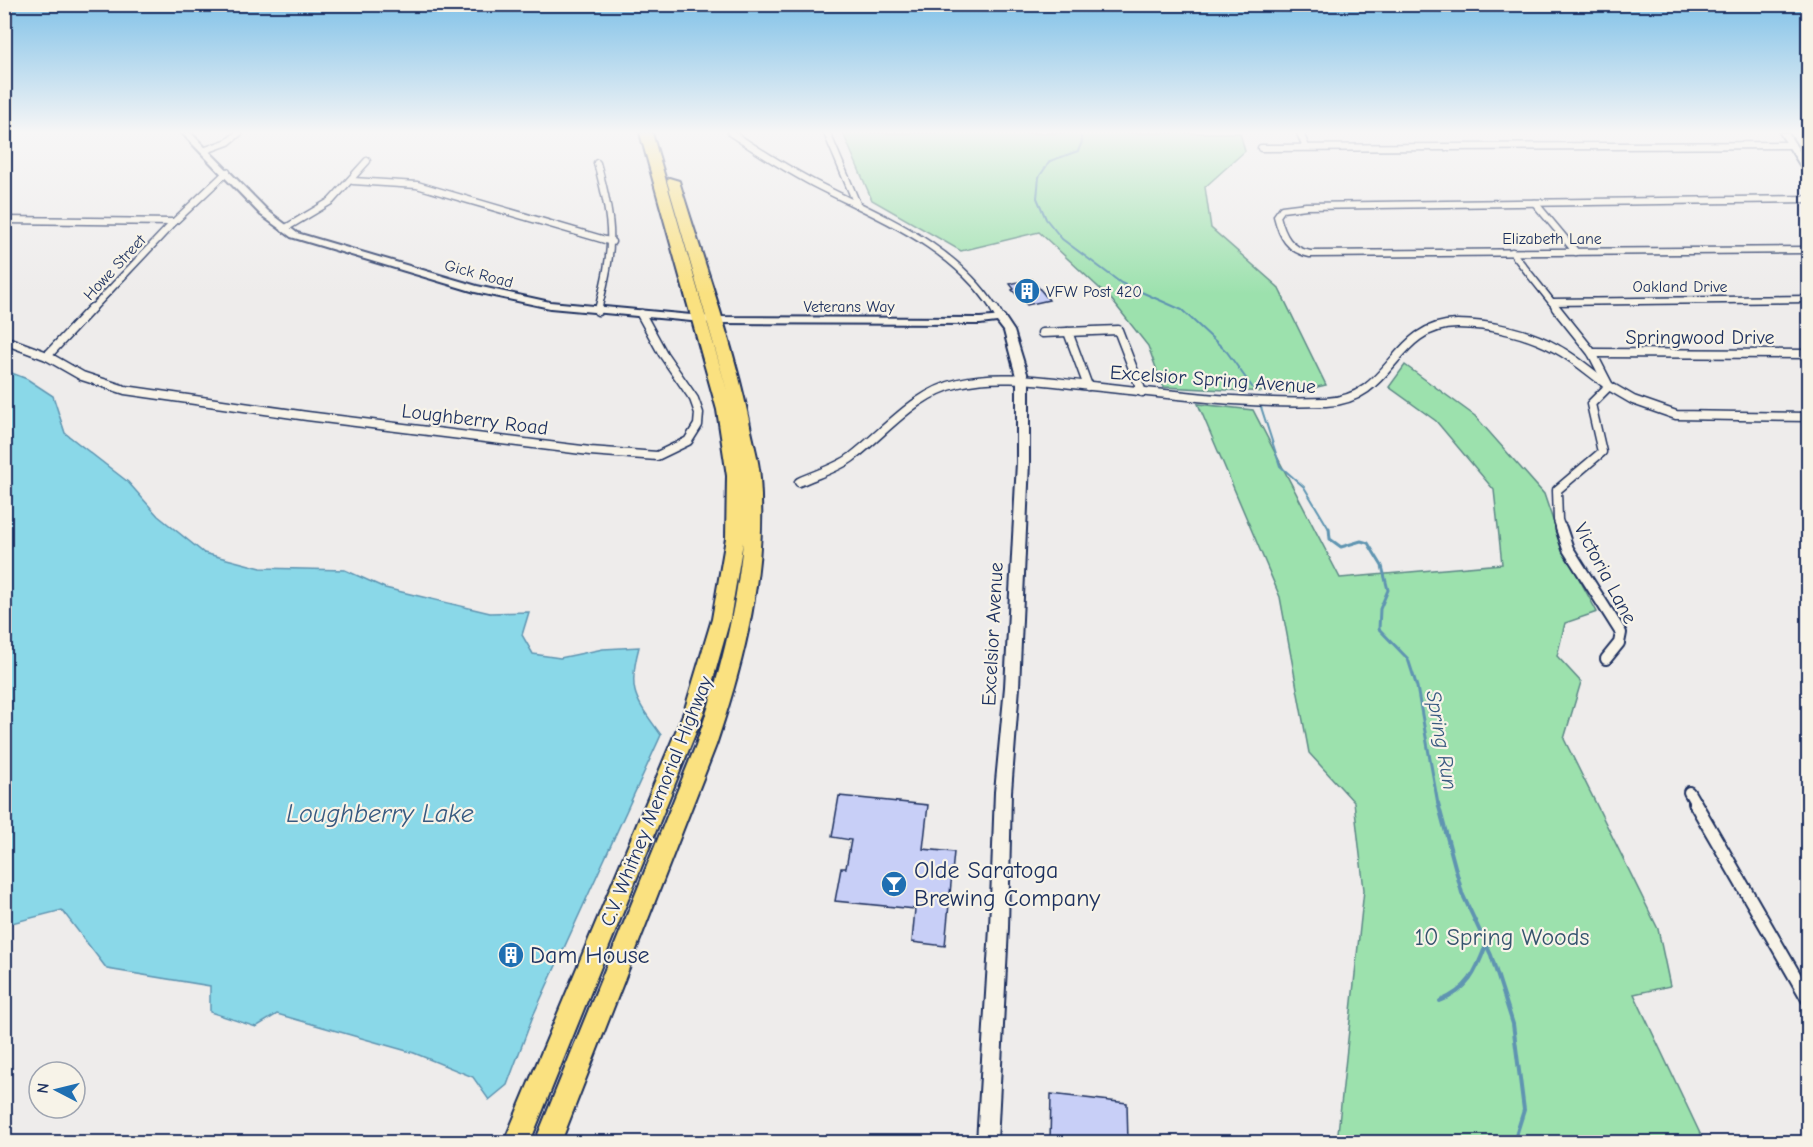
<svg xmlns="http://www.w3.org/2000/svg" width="1813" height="1147" font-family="'Comic Neue',sans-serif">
  <rect width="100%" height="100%" fill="#eeeceb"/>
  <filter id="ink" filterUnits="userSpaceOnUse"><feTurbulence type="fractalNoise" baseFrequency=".0167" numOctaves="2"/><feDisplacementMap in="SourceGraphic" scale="12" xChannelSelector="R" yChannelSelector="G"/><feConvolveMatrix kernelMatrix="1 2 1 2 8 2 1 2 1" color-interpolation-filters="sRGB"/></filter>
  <g filter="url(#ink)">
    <g fill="#9ce1ad" stroke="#5c8886" stroke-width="1.5">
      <polygon points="843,133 1240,133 1245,151 1205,187 1211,228 1278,287 1326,385 1291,393 1163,387 1148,346 1111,299 1039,232 961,251 872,200"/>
      <polygon points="1405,365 1475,416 1544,494 1562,547 1597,612 1565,623 1557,656 1581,682 1564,739 1658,929 1670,986 1634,994 1704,1142 1337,1142 1364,890 1354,802 1309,753 1280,597 1198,404 1253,410 1340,578 1502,564 1494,490 1436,421 1389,387"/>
    </g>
    <path fill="#8ad8e8" stroke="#5e94b1" stroke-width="1.5" d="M4,370l23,9 26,17 12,37 63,49 30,34 46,37 57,15 84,2 40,18 105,25 39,-1 -7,23 11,19 27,4 43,-9 36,-2c-12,45 -4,51 22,88l-128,281 -26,69 -18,15 -16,-23 -59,-24 -137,-39 -21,13 -46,-15v-26l-103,-17 -45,-59 -50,13 -7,-8z"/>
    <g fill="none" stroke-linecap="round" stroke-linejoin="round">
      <g stroke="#5e94b1" stroke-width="2">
        <polyline points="1080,133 1082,142 1078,151 1050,161 1039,177 1037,198 1046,219 1062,239 1121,283 1182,310 1227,352 1255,391"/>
        <polyline points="1261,407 1280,466 1304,487 1329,529"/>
      </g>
      <polyline stroke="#5e94b1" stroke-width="3" points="1329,528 1330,539 1341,547 1361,541 1368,543 1382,566 1388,590 1380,609 1379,629 1408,659 1417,687 1438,804"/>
      <g stroke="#5e94b1" stroke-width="4">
        <polyline points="1438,803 1462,893 1491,955 1513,1024 1524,1110 1514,1142"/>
        <path d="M1440,1001c28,-11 36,-29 46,-56"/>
      </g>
    </g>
    <g fill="#c8cff7" stroke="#1b2f5e" stroke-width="1.5">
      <polygon points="1032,279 1034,282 1049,300 1027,305 1012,290 1014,289 1010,284"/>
      <polygon points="839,796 928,805 923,849 954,852 945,946 912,942 915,909 835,901 841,868 846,868 851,840 832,837"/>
      <polygon points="1051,1094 1127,1103 1128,1143 1050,1143"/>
    </g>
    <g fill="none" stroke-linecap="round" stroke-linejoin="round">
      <g stroke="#1b2f5e" stroke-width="9">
        <g id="street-far3">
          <path d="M731,133c27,18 54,35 82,50 66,34 140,61 182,127"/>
          <polyline points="827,133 857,204"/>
          <polyline points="1300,133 1306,147"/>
          <polyline points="1261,148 1792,145"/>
          <polyline points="206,150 228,142 239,133"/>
          <path d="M597,163c18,64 17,83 1,147"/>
          <polyline points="353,181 417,185 612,242"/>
          <path d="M1808,199l-502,7 -24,3 -5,7c5,20 12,34 33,38l498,-4"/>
          <polyline points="1535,203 1576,252"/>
          <polyline points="4,220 174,222"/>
          <polyline points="284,229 331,201 367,161"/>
          <polyline points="1512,252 1558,310"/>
          <polyline points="1552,302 1808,299"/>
          <polyline points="91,310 174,222 227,172"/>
        </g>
      </g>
      <g stroke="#1b2f5e" stroke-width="11">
        <g id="street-far2">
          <polyline points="994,308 1000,318"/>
          <polyline points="1556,308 1592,353 1609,386 1633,400 1676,415 1808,417"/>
          <polyline points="598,311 599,308"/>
          <polyline points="1068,332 1088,386"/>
          <polyline points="1042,333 1118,330 1142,392"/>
          <polyline points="4,340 47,356 82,376 125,390 307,416 590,451 657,456 688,441 698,425 699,413 694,399 663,354 641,314"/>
          <polyline points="1592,353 1808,354"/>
          <polyline points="47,356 92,308"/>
          <path d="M799,482c17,-8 39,-14 53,-25 35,-27 63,-64 107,-74 43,-10 88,-1 132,3 78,8 156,19 235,16 68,-3 65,-77 131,-78 32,0 72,9 100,25 19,10 35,25 52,37l-18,18 11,48 -45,38 1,30 3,9"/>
        </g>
      </g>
      <g stroke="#1b2f5e" stroke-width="14">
        <g id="street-far1">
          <polyline points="1561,528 1568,549 1621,633 1619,643 1606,659"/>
          <polyline points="1689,792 1696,804"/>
        </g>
      </g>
      <g stroke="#1b2f5e" stroke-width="16">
        <polyline id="street" points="1695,803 1808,999"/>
      </g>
      <g stroke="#1b2f5e" stroke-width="4">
        <g id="secondary">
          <polygon points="182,133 191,133 268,211 297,233 477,286 550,302 713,317 980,318 1004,316 1014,331 1029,380 1029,462 1019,687 1011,792 1008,928 997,1142 977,1142 990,928 995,792 1005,687 1017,462 1017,380 1004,331 997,322 980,324 713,323 550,308 475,292 291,237 261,215"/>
          <polygon points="1780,133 1788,133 1808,165 1808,173 1805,173"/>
        </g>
      </g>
      <g stroke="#1b2f5e" stroke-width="4">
        <path id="highway" d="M640,133h12l76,261 -61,-213 2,-3 10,3c24,79 53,158 70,239 3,19 10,39 11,58 7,92 -15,181 -44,267l-155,397h-26l161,-397c23,-67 40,-132 47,-203l-13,77 -26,93 -174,430h-26l180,-430 28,-93 14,-81 1,-62 -10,-66z"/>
      </g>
      <use href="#street-far3" stroke="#f7f3e8" stroke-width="6"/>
      <use href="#street-far2" stroke="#f7f3e8" stroke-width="8"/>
      <use href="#street-far1" stroke="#f7f3e8" stroke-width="10"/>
      <use href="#street" stroke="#f7f3e8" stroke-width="12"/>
      <use href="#secondary" fill="#f7f3e8" fill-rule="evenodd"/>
      <use href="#highway" fill="#fae180" fill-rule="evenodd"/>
    </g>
  </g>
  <linearGradient id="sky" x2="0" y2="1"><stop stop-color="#82c2e8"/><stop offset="0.45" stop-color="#f7f6f6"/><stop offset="1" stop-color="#f7f6f6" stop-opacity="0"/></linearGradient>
  <rect width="1813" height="294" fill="url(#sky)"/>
  <defs>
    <g id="building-disc" transform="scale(1.35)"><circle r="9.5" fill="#1f6fb2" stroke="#f7f3e8"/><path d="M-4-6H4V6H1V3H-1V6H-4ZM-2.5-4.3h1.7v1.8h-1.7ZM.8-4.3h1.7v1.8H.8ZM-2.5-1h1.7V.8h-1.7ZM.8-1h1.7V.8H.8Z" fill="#fff"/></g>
    <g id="bar-disc" transform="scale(1.35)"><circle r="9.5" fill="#1f6fb2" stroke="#f7f3e8"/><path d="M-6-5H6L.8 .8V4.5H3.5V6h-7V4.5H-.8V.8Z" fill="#fff"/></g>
  </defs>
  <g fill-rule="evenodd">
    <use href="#building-disc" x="1027" y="291"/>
    <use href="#bar-disc" x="894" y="884"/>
    <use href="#building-disc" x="511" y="955"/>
  </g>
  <g text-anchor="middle" stroke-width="4.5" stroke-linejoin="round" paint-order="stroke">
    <g font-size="16" fill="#1b2f5e" stroke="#f7f3e8">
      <text x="1552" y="244">Elizabeth Lane</text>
      <text transform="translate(114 267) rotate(-47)" y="6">Howe Street</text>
      <text transform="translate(479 273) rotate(15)" y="6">Gick Road</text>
      <text x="1680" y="292">Oakland Drive</text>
      <text x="849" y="312">Veterans Way</text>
    </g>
    <g font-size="16" fill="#1b2f5e" stroke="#f7f3e8" text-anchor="start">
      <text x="1046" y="297">VFW Post 420</text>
    </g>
    <g font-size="20" fill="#1b2f5e" stroke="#f7f3e8">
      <text x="1700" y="344">Springwood Drive</text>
      <text transform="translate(1213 379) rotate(4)" y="7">Excelsior Spring Avenue</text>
      <text transform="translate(475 419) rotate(7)" y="7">Loughberry Road</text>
      <text transform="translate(1606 573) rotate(62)" y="7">Victoria Lane</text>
      <text transform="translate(992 634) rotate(-87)" y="7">Excelsior Avenue</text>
      <text transform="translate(656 801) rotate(-68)" y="7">C.V. Whitney Memorial Highway</text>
    </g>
    <g font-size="21" font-style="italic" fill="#375980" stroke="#f7f3e8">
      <text transform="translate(1442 740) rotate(80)" y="7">Spring Run</text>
    </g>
    <g font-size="24" fill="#1b2f5e" stroke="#f7f3e8" text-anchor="start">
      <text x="914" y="878">Olde Saratoga<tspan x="914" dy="28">Brewing Company</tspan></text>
      <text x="530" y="963">Dam House</text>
    </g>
    <g font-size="24" fill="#35536e" stroke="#f7f3e8">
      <text x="1502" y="945">10 Spring Woods</text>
    </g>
    <g font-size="26" font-style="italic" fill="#375980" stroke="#f7f3e8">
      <text x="380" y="822">Loughberry Lake</text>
    </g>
  </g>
  <rect width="1813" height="1147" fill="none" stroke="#f7f3e8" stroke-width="24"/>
  <rect x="12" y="12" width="1789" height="1123" fill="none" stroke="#1b2f5e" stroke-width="2" filter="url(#ink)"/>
  <g transform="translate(57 1090) rotate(277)"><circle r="28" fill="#f7f3e8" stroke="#9fa5b1" stroke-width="1.5"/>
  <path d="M0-4.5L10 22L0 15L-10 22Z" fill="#1f6fb2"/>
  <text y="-9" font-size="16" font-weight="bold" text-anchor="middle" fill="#1b2f5e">N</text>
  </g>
</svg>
